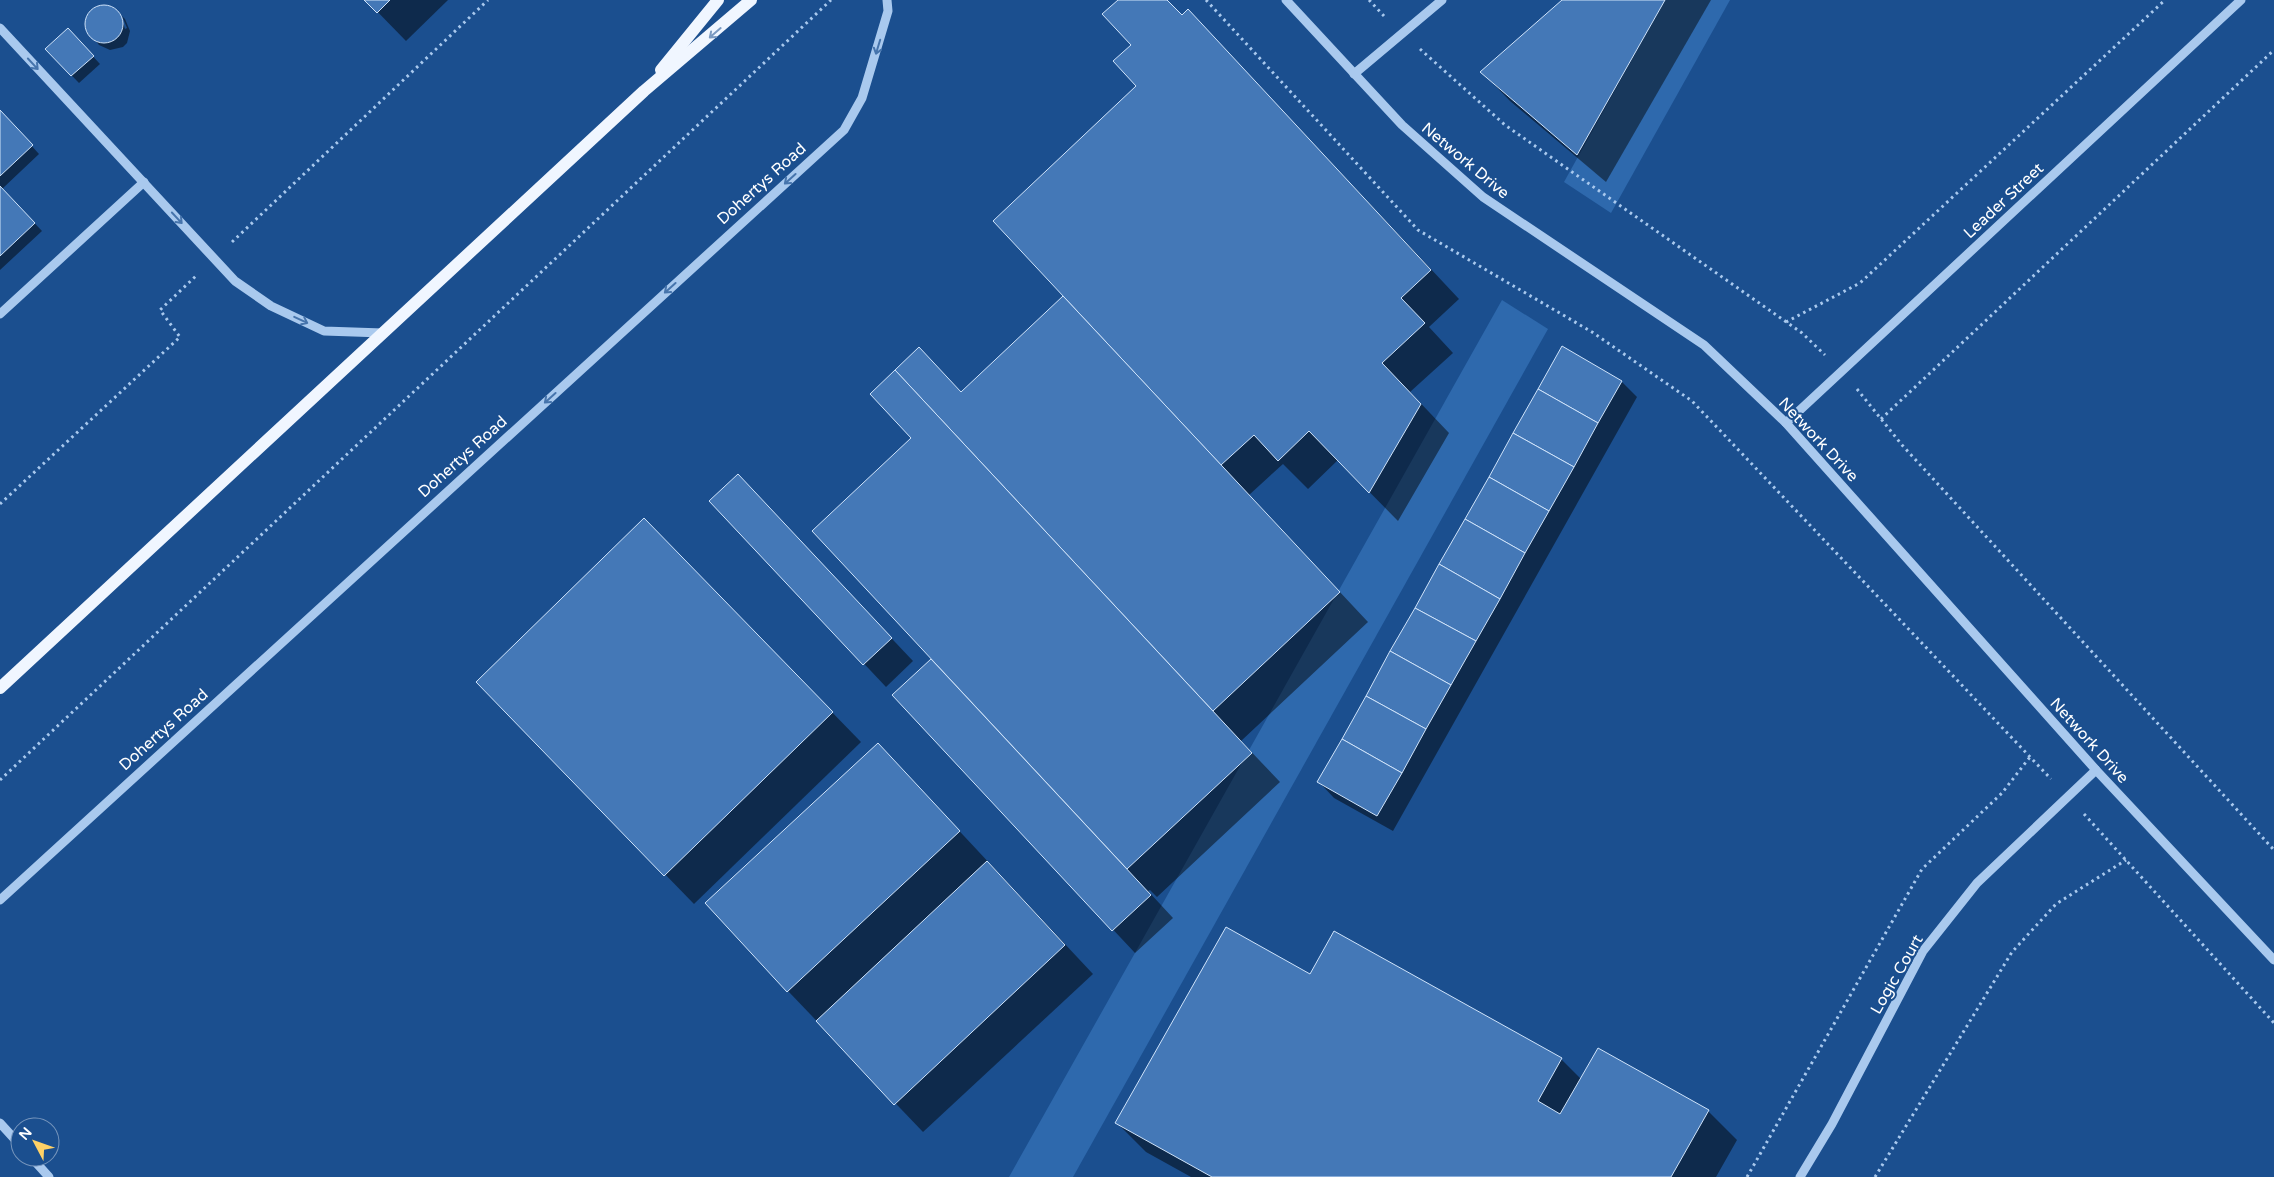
<svg xmlns="http://www.w3.org/2000/svg" width="2274" height="1177" font-family="'Varela Round',sans-serif">
  <rect width="100%" height="100%" fill="#1b4f8f"/>
  <g fill="#2e69ad">
    <polygon points="1665,0 1730,0 1611,213 1564,182"/>
    <polygon points="1502,300 1548,329 1073,1177 1009,1177"/>
  </g>
  <g fill="#0007">
    <polygon points="366,0 448,0 406,41"/>
    <polygon points="1119,0 1167,0 1182,16 1216,40 1459,299 1429,327 1453,353 1410,392 1449,433 1398,521 1338,460 1308,489 1283,464 1249,495 1368,622 1241,741 1280,782 1157,897 1150,890 1148,891 1173,918 1135,953 894,696 940,667 913,438 871,394 919,349 962,393 1065,296 1138,87 1132,45"/>
    <polygon points="1564,0 1711,0 1606,182 1510,101 1482,72"/>
    <polygon points="102,6 107,6 120,14 125,29 127,28 122,16 125,19 130,31 127,43 123,47 110,50 99,45 85,26 88,15 96,7"/>
    <polygon points="75,37 100,64 79,83 47,50"/>
    <polygon points="0,111 39,154 2,189 42,231 0,270"/>
    <polygon points="1622,382 1637,397 1393,831 1334,798 1319,782"/>
    <polygon points="738,476 913,661 886,687 711,501"/>
    <polygon points="673,549 861,742 694,904 478,682"/>
    <polygon points="878,744 1093,974 923,1132 788,991"/>
    <polygon points="1311,976 1561,1059 1581,1079 1708,1111 1737,1140 1716,1177 1191,1177 1146,1152 1117,1123"/>
  </g>
  <g fill="#4478b7" stroke="#cfe3fa">
    <polygon points="364,0 390,0 377,13"/>
    <polygon points="1118,0 1167,0 1182,15 1188,9 1431,270 1401,298 1425,323 1382,363 1421,404 1369,493 1309,431 1278,461 1254,435 1221,465 993,221 1136,86 1113,61 1131,45 1102,14"/>
    <polygon points="1562,0 1665,0 1577,155 1480,72"/>
    <circle cx="104" cy="24" r="19"/>
    <polygon points="68,28 94,56 71,76 45,49"/>
    <polygon points="0,110 33,145 0,176"/>
    <polygon points="0,186 35,223 0,256"/>
    <polygon points="1063,296 1340,592 1213,711 895,370 919,347 961,392"/>
    <polygon points="1562,346 1622,381 1598,423 1538,389"/>
    <polygon points="895,370 1252,753 1127,869 812,531 911,438 870,394"/>
    <polygon points="1538,389 1598,423 1574,467 1513,433"/>
    <polygon points="1513,433 1574,467 1549,511 1489,477"/>
    <polygon points="738,474 892,638 863,665 709,501"/>
    <polygon points="1489,477 1549,511 1525,553 1465,519"/>
    <polygon points="644,518 833,712 664,876 476,682"/>
    <polygon points="1465,519 1525,553 1500,599 1439,564"/>
    <polygon points="1439,564 1500,599 1476,641 1415,608"/>
    <polygon points="1415,608 1476,641 1451,685 1390,651"/>
    <polygon points="1390,651 1451,685 1426,729 1366,696"/>
    <polygon points="931,659 1151,895 1112,931 892,695"/>
    <polygon points="1366,696 1426,729 1402,773 1342,739"/>
    <polygon points="1342,739 1402,773 1377,816 1317,782"/>
    <polygon points="878,743 960,831 787,992 705,903"/>
    <polygon points="987,861 1065,945 894,1105 816,1021"/>
    <polygon points="1226,927 1310,974 1334,931 1562,1058 1538,1101 1560,1114 1598,1048 1709,1110 1671,1177 1212,1177 1115,1123"/>
  </g>
  <g fill="none" stroke-linecap="round" stroke-linejoin="round">
    <g stroke="#a9c9ee" stroke-width="3" stroke-dasharray="2.5 4" stroke-linecap="butt">
      <polyline points="1206,0 1418,230 1592,332 1692,401 2051,779"/>
      <polyline points="1369,0 1384,16"/>
      <polyline points="1420,49 1505,125 1802,333 1825,355"/>
      <polyline points="232,242 488,0"/>
      <polyline points="1786,322 1860,283 2165,0"/>
      <polyline points="1857,389 1902,445 2274,850"/>
      <polyline points="1881,419 2274,50"/>
      <polyline points="0,504 180,337 160,310 197,275"/>
      <polyline points="0,780 831,0"/>
      <polyline points="2084,814 2274,1023"/>
      <polyline points="1747,1177 1922,869 2002,793 2030,757"/>
      <polyline points="1875,1177 2012,952 2056,904 2126,860"/>
    </g>
    <g stroke="#a9c9ee" stroke-width="9">
      <polyline points="1286,0 1402,125 1483,197 1704,345 1786,423 2096,770 2274,960"/>
      <polyline points="0,28 235,281 271,306 324,331 383,333"/>
      <polyline points="1354,74 1442,0"/>
      <polyline points="0,314 144,182"/>
      <polyline points="1786,423 2241,0"/>
      <polyline points="0,900 844,130 862,98 888,11 887,0"/>
      <polyline points="0,1123 20,1145"/>
      <polyline points="31,1157 49,1177"/>
      <polyline points="1800,1177 1832,1124 1923,951 1977,883 2096,770"/>
    </g>
    <g stroke="#f0f6ff" stroke-width="12">
      <polyline points="661,70 718,0"/>
      <polyline points="0,688 644,91 751,0"/>
    </g>
  </g>
  <defs><path id="oneway-shaft" d="M-6 0H5M1.5-3L5.5 0L1.5 3" fill="none" stroke-width="1.6" stroke-linecap="round" stroke-linejoin="round" transform="scale(1.25)"/></defs>
  <use stroke="#7b9ac1" href="#oneway-shaft" transform="translate(715 33) rotate(139)"/>
  <g stroke="#4674ac">
    <use href="#oneway-shaft" transform="translate(878 47) rotate(107)"/>
    <use href="#oneway-shaft" transform="translate(33 64) rotate(47)"/>
    <use href="#oneway-shaft" transform="translate(790 179) rotate(138)"/>
    <use href="#oneway-shaft" transform="translate(177 218) rotate(47)"/>
    <use href="#oneway-shaft" transform="translate(670 288) rotate(138)"/>
    <use href="#oneway-shaft" transform="translate(301 320) rotate(25)"/>
    <use href="#oneway-shaft" transform="translate(550 398) rotate(138)"/>
  </g>
  <g text-anchor="middle" stroke-width="4" stroke-linejoin="round" paint-order="stroke">
    <g font-size="16" fill="#fff" stroke="#1b4f8f">
      <text transform="translate(1466 160) rotate(40)" y="6">Network Drive</text>
      <text transform="translate(761 183) rotate(-42)" y="6">Dohertys Road</text>
      <text transform="translate(2003 200) rotate(-43)" y="6">Leader Street</text>
      <text transform="translate(1819 439) rotate(47)" y="6">Network Drive</text>
      <text transform="translate(462 456) rotate(-42)" y="6">Dohertys Road</text>
      <text transform="translate(163 729) rotate(-42)" y="6">Dohertys Road</text>
      <text transform="translate(2090 740) rotate(48)" y="6">Network Drive</text>
      <text transform="translate(1896 974) rotate(-60)" y="6">Logic Court</text>
    </g>
  </g>
  <g transform="translate(35 1142) rotate(311)"><circle r="24" fill="#1b4f8f" stroke="#7695bc"/>
  <path d="M0-4L9 19L0 12L-9 19Z" fill="#ffd166"/>
  <text y="-8" font-size="14" font-weight="bold" text-anchor="middle" fill="#ffffff">N</text>
  </g>
</svg>
